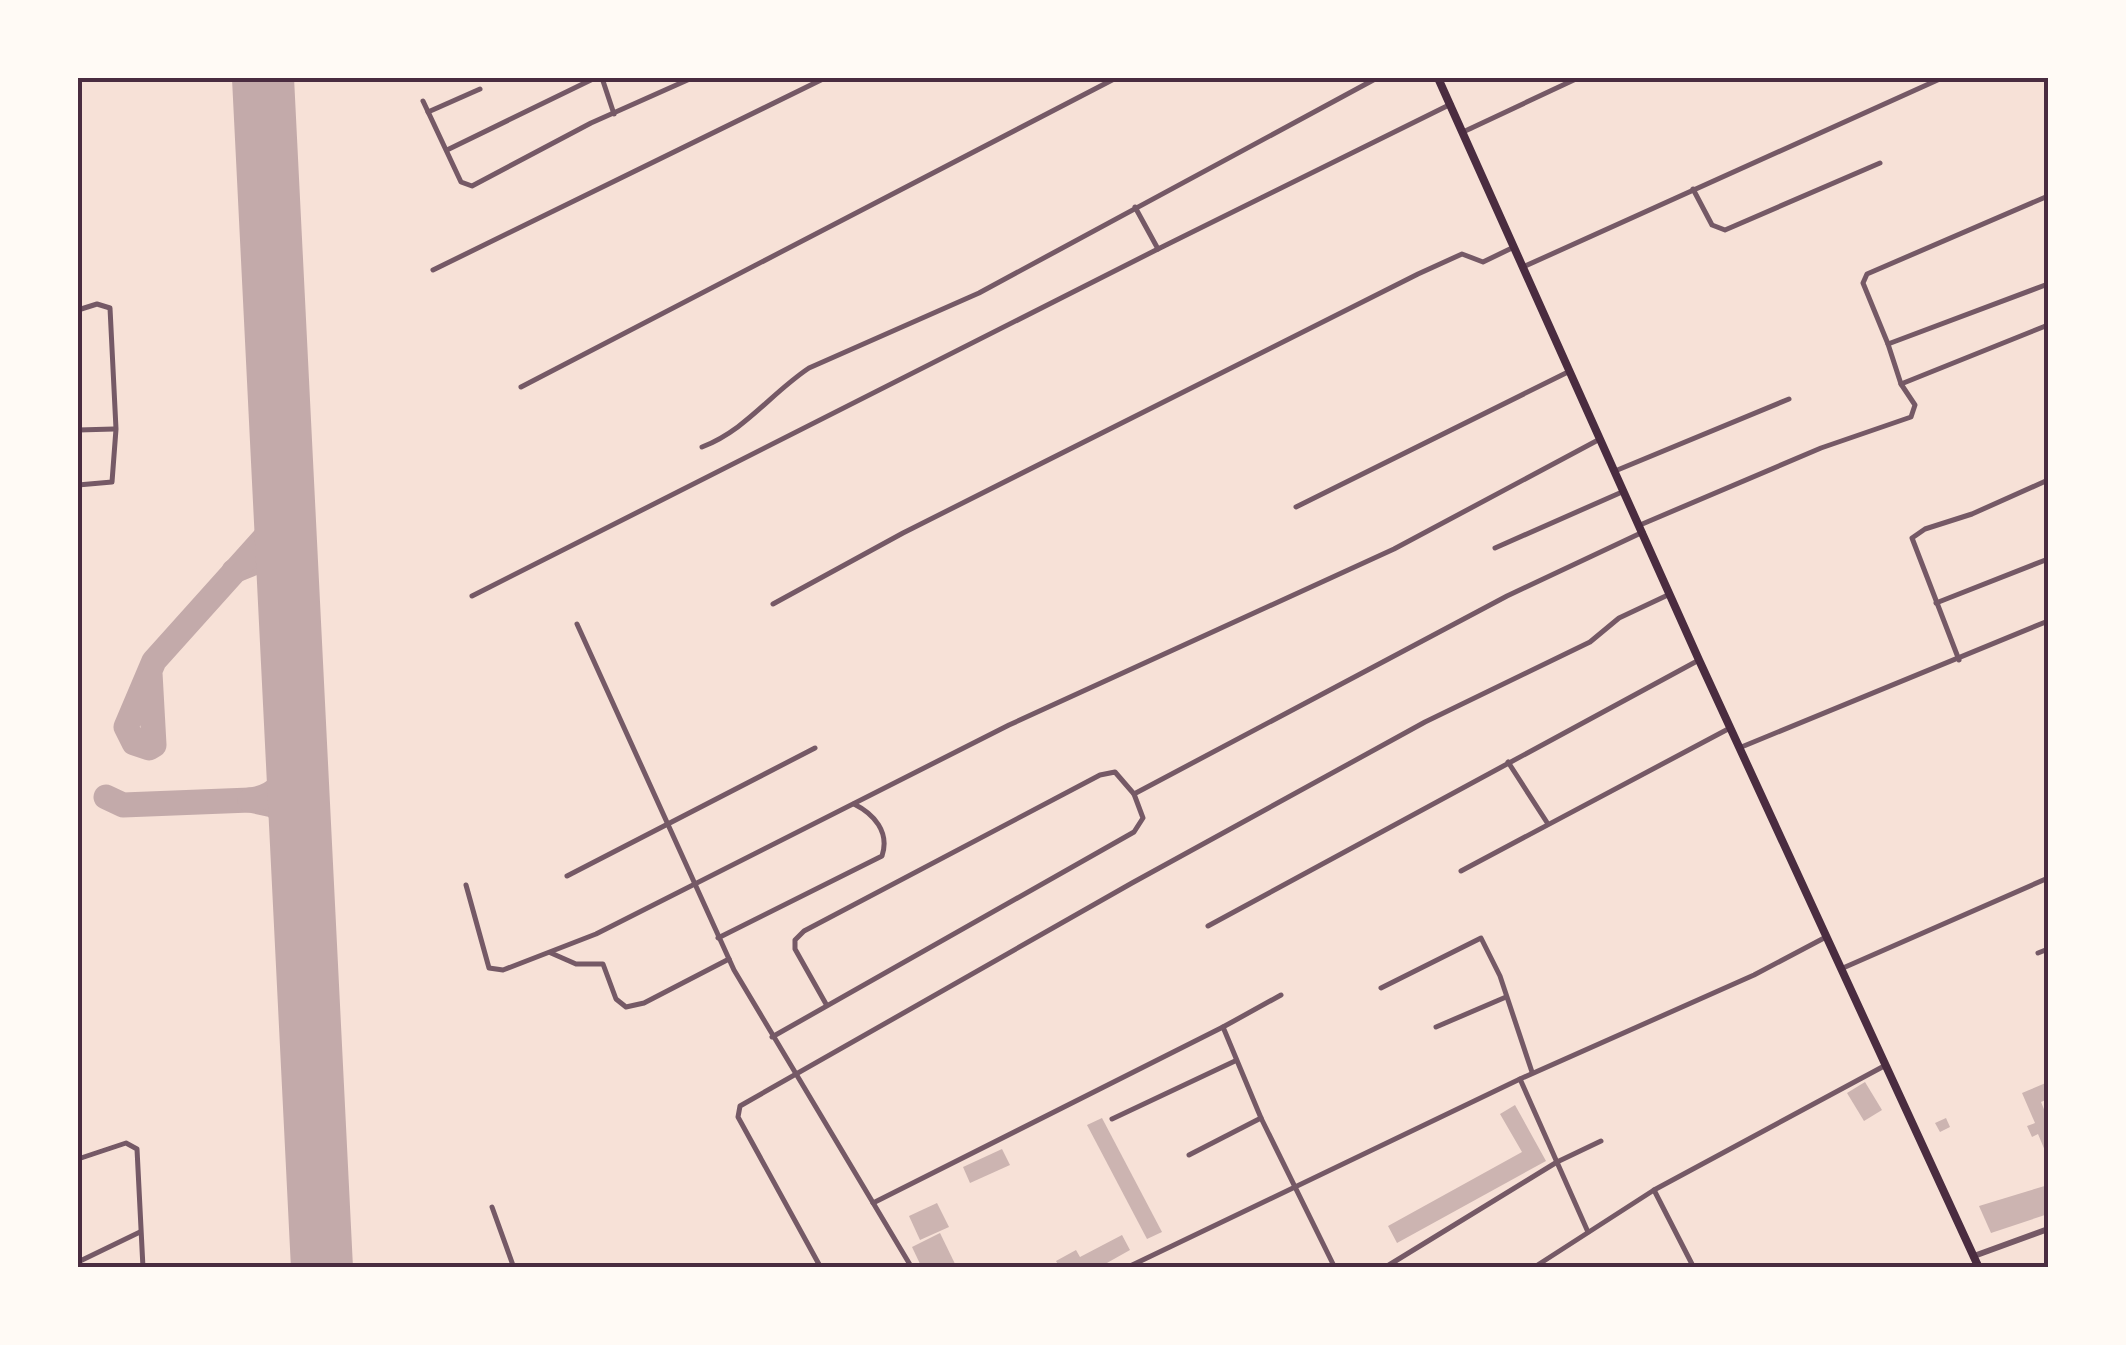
<svg xmlns="http://www.w3.org/2000/svg" width="2126" height="1345" font-family="Jost,sans-serif">
  <rect width="100%" height="100%" fill="#f7e1d7"/>
  <g fill="none" stroke-linecap="round" stroke-linejoin="round">
    <g stroke="#c3aaaa" stroke-width="25">
      <polyline points="234,571 256,562 282,569 288,590"/>
      <polyline points="150,673 154,745 149,748 134,743 126,727 154,661 277,524 284,505"/>
      <polyline points="106,797 123,805 250,800 273,805 296,823 302,858"/>
      <path d="M250,800c27,-3 43,-23 46,-50"/>
    </g>
    <polyline stroke="#c3aaaa" stroke-width="62" points="263,78 322,1268"/>
  </g>
  <g fill="#ccb4b1">
    <polygon points="1865,1082 1882,1110 1864,1121 1847,1093"/>
    <polygon points="2048,1082 2048,1099 2041,1102 2048,1119 2048,1158 2038,1134 2032,1137 2027,1126 2035,1123 2022,1093"/>
    <polygon points="1515,1105 1546,1161 1397,1243 1388,1226 1522,1152 1500,1114"/>
    <polygon points="1102,1118 1162,1232 1147,1239 1087,1125"/>
    <polygon points="1946,1118 1950,1127 1940,1132 1935,1123"/>
    <polygon points="1002,1149 1010,1165 970,1183 963,1167"/>
    <polygon points="2048,1185 2048,1214 1991,1233 1979,1206"/>
    <polygon points="937,1203 949,1227 920,1240 909,1216"/>
    <polygon points="940,1233 957,1268 922,1268 912,1247"/>
    <polygon points="1122,1235 1130,1250 1098,1268 1060,1268 1056,1261 1076,1250 1080,1257"/>
  </g>
  <g fill="none" stroke-linecap="round" stroke-linejoin="round">
    <g stroke="#755966" stroke-width="5">
      <polyline points="602,78 614,114"/>
      <polyline points="423,101 461,182 472,186 591,123 692,78"/>
      <polyline points="428,112 480,89"/>
      <polyline points="1463,132 1578,78"/>
      <polyline points="447,150 595,78"/>
      <polyline points="1693,189 1712,225 1725,230 1880,163"/>
      <polyline points="1158,249 1451,104"/>
      <polyline points="1523,267 1942,78"/>
      <polyline points="433,270 825,78"/>
      <polyline points="78,310 97,304 110,308 116,429 112,482 78,485"/>
      <polyline points="1888,344 1863,283 1867,274 2048,196"/>
      <polyline points="1901,384 2048,325"/>
      <polyline points="521,387 1116,78"/>
      <polyline points="78,430 114,429"/>
      <path d="M702,447c44,-17 68,-53 107,-79l170,-75 398,-215"/>
      <polyline points="1615,471 1789,399"/>
      <polyline points="1296,507 1570,371"/>
      <polyline points="1640,525 1821,448 1911,417 1915,405 1901,384 1888,344 2048,284"/>
      <polyline points="1495,548 1622,492"/>
      <polyline points="472,596 1158,249 1135,207"/>
      <polyline points="1936,603 2048,559"/>
      <polyline points="773,604 903,533 1418,274 1462,254 1483,262 1514,247"/>
      <polyline points="577,624 734,970 912,1268"/>
      <polyline points="1959,660 1912,538 1925,529 1972,514 2048,480"/>
      <polyline points="1739,748 2048,621"/>
      <polyline points="1508,762 1548,824"/>
      <polyline points="1461,871 1730,728"/>
      <polyline points="567,876 815,748"/>
      <polyline points="466,885 489,968 503,970 596,934 1009,725 1394,549 1600,439"/>
      <polyline points="1208,926 1699,660"/>
      <path d="M718,938l164,-82c8,-24 -8,-42 -28,-52"/>
      <polyline points="551,953 576,964 603,964 616,999 626,1007 644,1003 729,959"/>
      <polyline points="2038,953 2048,949"/>
      <polyline points="1843,968 2048,878"/>
      <polyline points="1381,988 1481,938 1500,976 1532,1072"/>
      <polyline points="1281,995 1223,1027 1261,1118 1335,1268"/>
      <polyline points="826,1004 795,949 795,940 804,931 1100,775 1115,772 1134,794"/>
      <polyline points="1436,1027 1506,997"/>
      <polyline points="772,1037 1134,832 1143,818 1134,794 1507,596 1643,532"/>
      <polyline points="1520,1079 1588,1232"/>
      <polyline points="1112,1119 1235,1061"/>
      <polyline points="1189,1155 1261,1118"/>
      <polyline points="78,1159 126,1143 137,1149 143,1268"/>
      <polyline points="1654,1190 1694,1268"/>
      <polyline points="873,1203 1223,1027"/>
      <polyline points="492,1207 514,1268"/>
      <polyline points="78,1262 140,1232"/>
      <polyline points="821,1268 738,1117 740,1106 1132,883 1425,722 1590,642 1619,618 1670,594"/>
      <polyline points="1126,1268 1520,1079 1754,975 1826,937"/>
      <polyline points="1384,1268 1557,1162 1601,1141"/>
      <polyline points="1533,1268 1654,1190 1886,1065"/>
    </g>
    <polyline stroke="#755966" stroke-width="6" points="1974,1256 2048,1229"/>
    <polyline stroke="#4a2c40" stroke-width="8" points="1438,78 1699,660 1979,1268"/>
  </g>
  <rect width="2126" height="1345" fill="none" stroke="#fffaf5" stroke-width="160"/>
  <rect x="80" y="80" width="1966" height="1185" fill="none" stroke="#4a2c40" stroke-width="4"/>
</svg>
